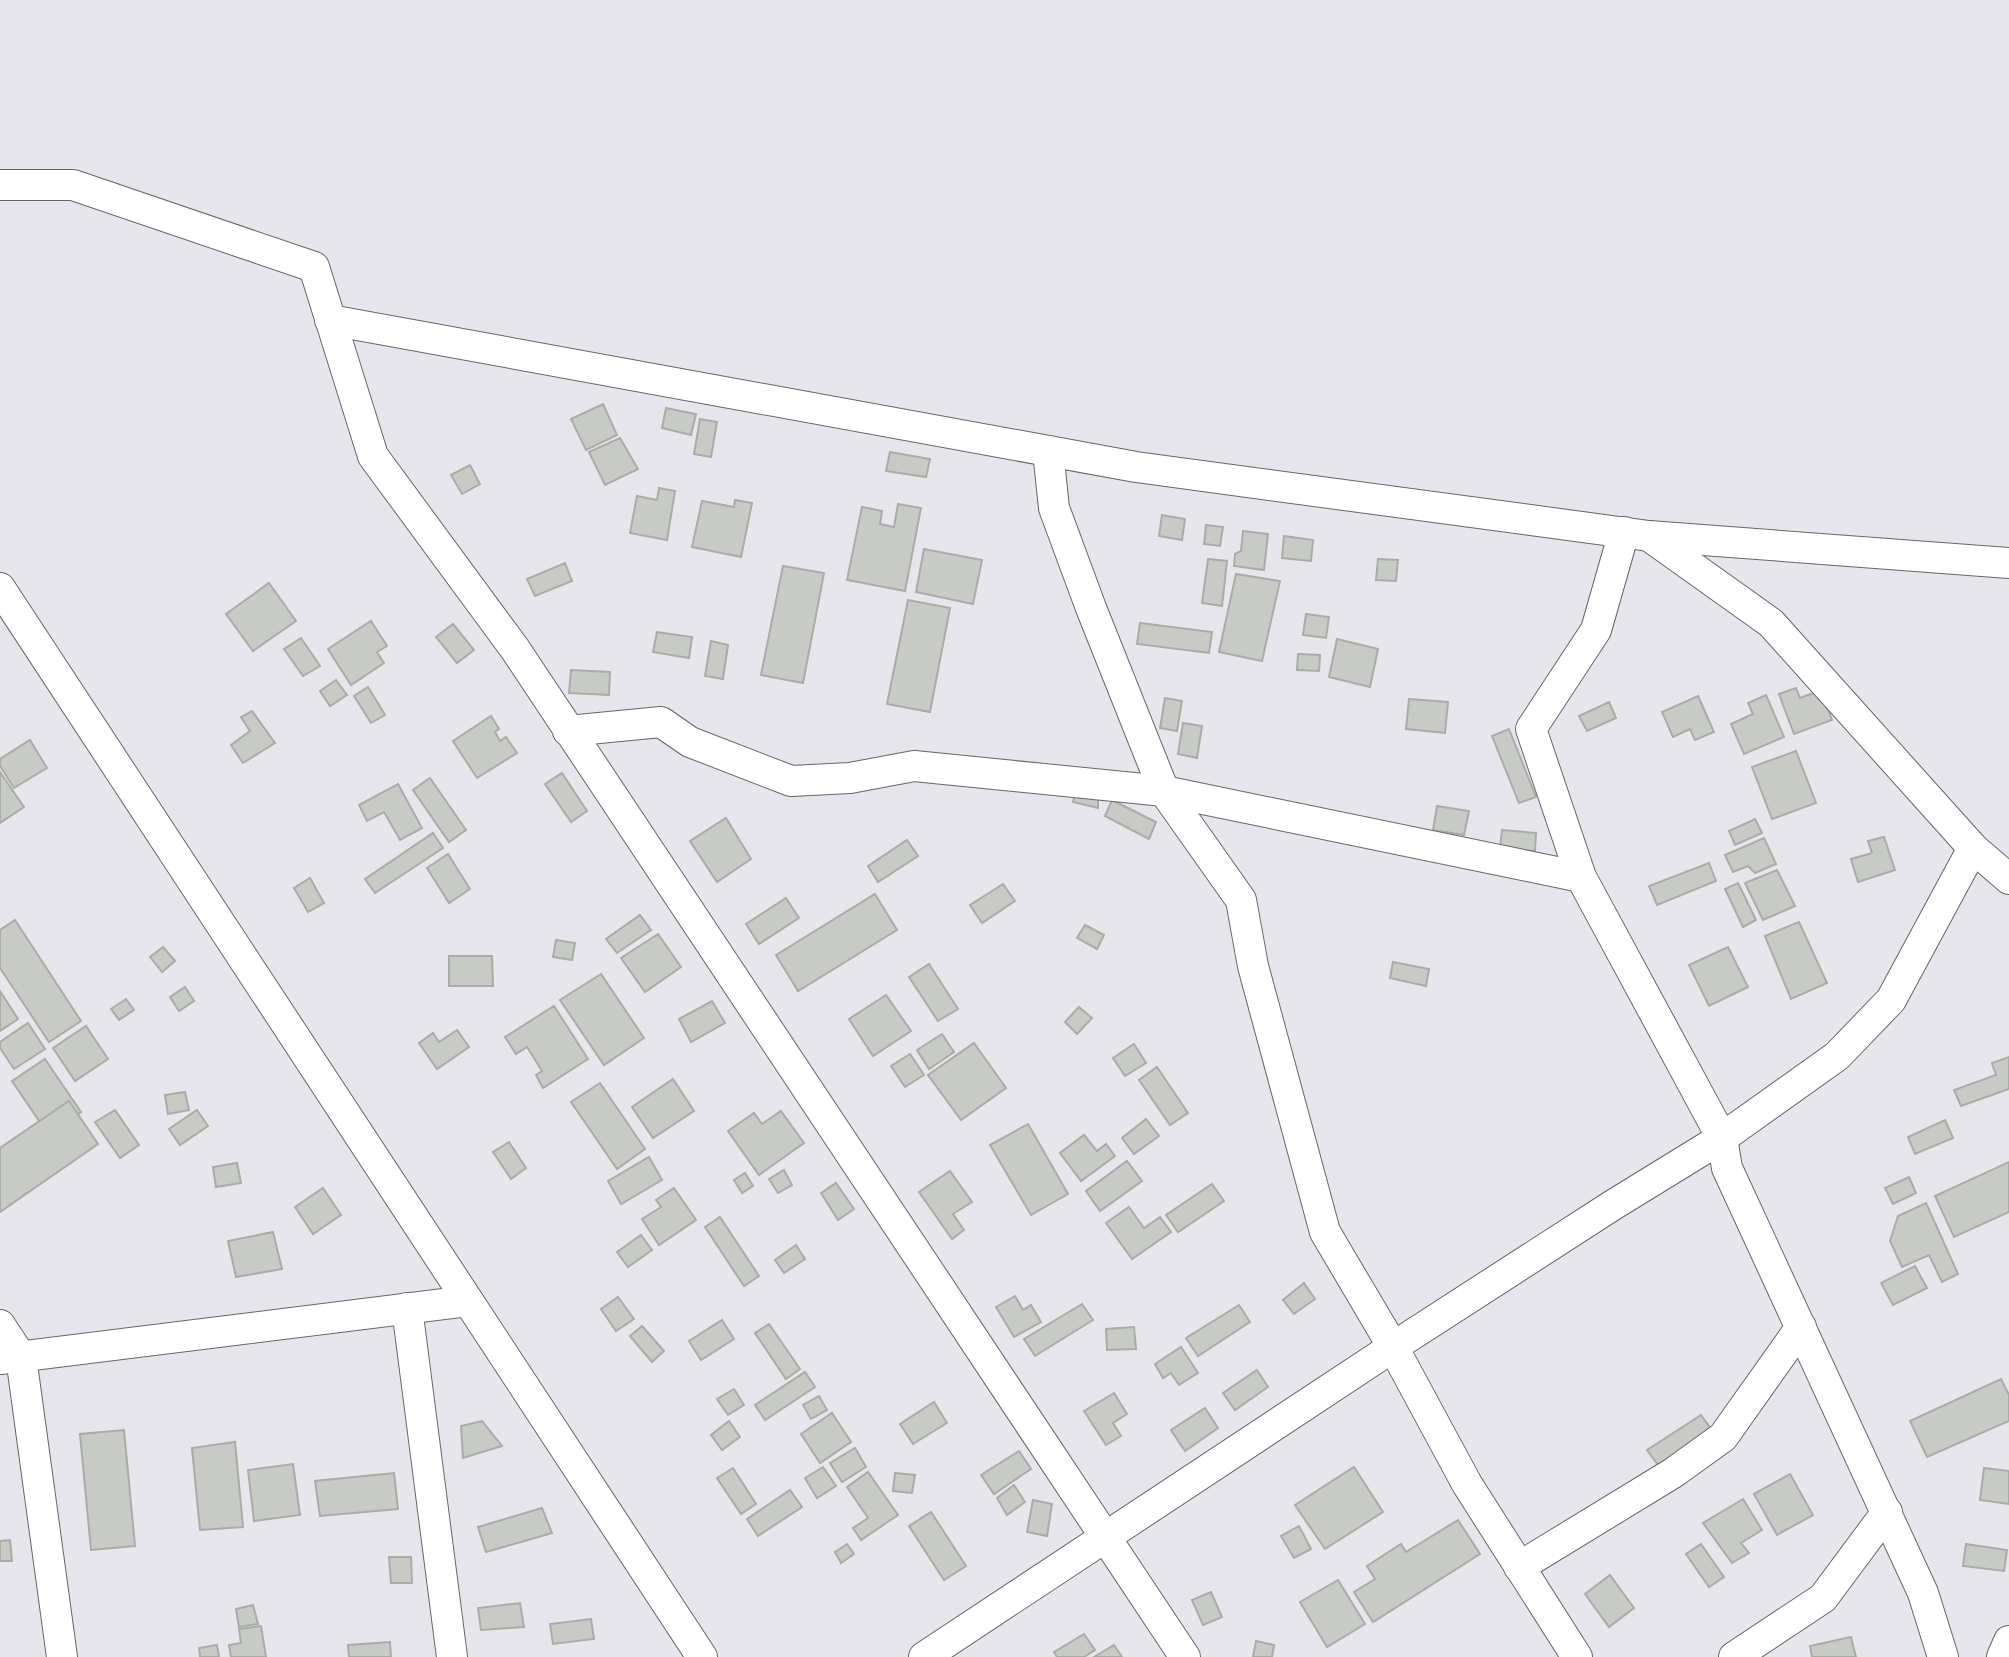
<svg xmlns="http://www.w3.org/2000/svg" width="2009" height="1657" font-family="'Work Sans',sans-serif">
  <rect width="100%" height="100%" fill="#e6e6ec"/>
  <g fill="#c7cac5" stroke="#a9aca7" stroke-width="2">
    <polygon points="603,404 617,435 586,450 571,419"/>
    <polygon points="666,408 696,414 691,435 662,428"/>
    <polygon points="700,419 717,422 711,457 694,454"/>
    <polygon points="620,438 638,469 605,485 589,452"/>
    <polygon points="890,452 930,459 926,477 886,471"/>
    <polygon points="470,465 480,484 462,494 451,475"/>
    <polygon points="659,488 675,491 667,540 630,533 637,496 657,500"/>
    <polygon points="735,500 752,503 741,557 692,547 702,501 734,507"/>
    <polygon points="898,504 921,508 905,591 847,580 862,507 882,511 880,524 894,527"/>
    <polygon points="1162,515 1185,519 1182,540 1159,536"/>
    <polygon points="1206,525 1223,527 1220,546 1204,544"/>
    <polygon points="1243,531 1268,534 1264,570 1234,566 1235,554 1241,551"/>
    <polygon points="1284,536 1313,540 1311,561 1282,558"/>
    <polygon points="924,549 982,560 973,604 916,592"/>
    <polygon points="1208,559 1227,561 1222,606 1202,603"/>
    <polygon points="1378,559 1398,560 1396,581 1376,580"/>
    <polygon points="565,563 572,581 535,596 527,579"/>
    <polygon points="783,566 824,573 803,683 761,675"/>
    <polygon points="1236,574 1280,581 1262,661 1219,652"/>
    <polygon points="269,583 296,621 253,651 226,614"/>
    <polygon points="908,600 950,608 930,712 887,704"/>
    <polygon points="1306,614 1329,617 1326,638 1303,635"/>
    <polygon points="371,621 387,646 377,652 384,663 351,685 328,649"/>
    <polygon points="1140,623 1212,632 1209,653 1137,644"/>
    <polygon points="453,624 474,650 457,663 436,637"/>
    <polygon points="657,632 692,637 689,658 653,652"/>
    <polygon points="301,638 320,666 303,676 284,649"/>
    <polygon points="1337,639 1378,649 1370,687 1329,677"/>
    <polygon points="711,641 728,645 723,679 705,676"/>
    <polygon points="1298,654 1320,655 1319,671 1297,670"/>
    <polygon points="571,670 610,672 609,695 569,693"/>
    <polygon points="336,680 347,695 330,706 320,691"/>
    <polygon points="368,687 385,715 371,723 354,696"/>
    <polygon points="1796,688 1800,698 1821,690 1832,720 1794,734 1779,694"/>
    <polygon points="1766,695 1784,737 1744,754 1731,724 1753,714 1748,703"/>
    <polygon points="1698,696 1714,732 1695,740 1690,729 1673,737 1662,712"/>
    <polygon points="1165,698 1182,701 1177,731 1160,728"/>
    <polygon points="1409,699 1448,702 1445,733 1406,729"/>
    <polygon points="1609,702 1616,718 1587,731 1579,716"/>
    <polygon points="252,711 275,743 243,763 231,745 250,731 241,717"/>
    <polygon points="491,716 499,729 495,732 500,741 506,737 517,753 477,778 453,741"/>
    <polygon points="1183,723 1202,726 1197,758 1178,754"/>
    <polygon points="1509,729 1536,797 1519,803 1492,736"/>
    <polygon points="30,740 47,768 14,788 0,766 0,759"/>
    <polygon points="1796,751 1816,803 1772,819 1752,767"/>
    <polygon points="0,772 24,807 0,823"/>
    <polygon points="562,773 587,811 571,822 545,784"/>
    <polygon points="430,778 466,830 449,842 413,790"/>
    <polygon points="398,784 422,828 400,840 384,812 367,821 359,805"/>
    <polygon points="1076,790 1098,795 1098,808 1073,802"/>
    <polygon points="1112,800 1156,822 1149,839 1105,816"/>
    <polygon points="1437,806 1469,811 1464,835 1433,830"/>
    <polygon points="726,818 751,859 717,882 690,841"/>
    <polygon points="1755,819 1762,833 1735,845 1729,831"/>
    <polygon points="1502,830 1536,833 1535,851 1500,848"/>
    <polygon points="433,833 443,848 375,893 365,879"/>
    <polygon points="1884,837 1895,870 1858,882 1851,859 1872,853 1868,841"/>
    <polygon points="1764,838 1776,864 1755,873 1748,866 1733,872 1725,855"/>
    <polygon points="907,840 918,856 878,882 868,866"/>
    <polygon points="448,854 470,889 449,903 427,868"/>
    <polygon points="1709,863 1716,881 1657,905 1649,886"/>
    <polygon points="1777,870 1795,906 1763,920 1745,883"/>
    <polygon points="310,878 324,903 308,912 294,888"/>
    <polygon points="1738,883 1756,920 1743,927 1725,889"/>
    <polygon points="1003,884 1015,901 982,923 970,905"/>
    <polygon points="875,894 897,930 798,991 776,955"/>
    <polygon points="786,898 799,918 759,944 746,924"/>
    <polygon points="640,915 651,930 617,953 606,939"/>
    <polygon points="15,920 81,1021 49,1042 0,968 0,930"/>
    <polygon points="1799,922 1827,983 1791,999 1765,936"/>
    <polygon points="1085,925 1104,935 1097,949 1077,938"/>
    <polygon points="658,934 681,967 645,992 621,958"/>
    <polygon points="556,940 575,943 572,960 553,957"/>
    <polygon points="163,947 175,961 162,972 150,957"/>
    <polygon points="1728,947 1748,987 1709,1006 1689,965"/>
    <polygon points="449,956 492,956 493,986 449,986"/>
    <polygon points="1393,962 1429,969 1426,986 1390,978"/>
    <polygon points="929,964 958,1009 938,1021 909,977"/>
    <polygon points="601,974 644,1038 604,1065 560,1000"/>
    <polygon points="185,987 194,1001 179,1011 170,997"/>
    <polygon points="0,991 18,1019 0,1031"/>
    <polygon points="886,995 911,1031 873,1056 849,1019"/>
    <polygon points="126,999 134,1010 119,1020 111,1009"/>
    <polygon points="712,1001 725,1023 691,1042 679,1019"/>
    <polygon points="554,1006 588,1059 543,1088 536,1075 542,1071 527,1047 516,1054 505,1037"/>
    <polygon points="1079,1007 1092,1018 1077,1034 1065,1022"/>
    <polygon points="28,1023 45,1049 14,1069 0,1048 0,1042"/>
    <polygon points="86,1026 108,1059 75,1081 53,1048"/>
    <polygon points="457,1030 469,1047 437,1069 419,1043 433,1033 439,1042"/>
    <polygon points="942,1034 954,1052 929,1069 917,1050"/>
    <polygon points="974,1043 1006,1088 961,1120 928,1075"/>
    <polygon points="1134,1044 1146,1063 1125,1076 1113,1058"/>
    <polygon points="910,1054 924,1075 905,1087 891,1066"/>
    <polygon points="2009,1057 2009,1089 1961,1106 1954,1090 1996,1075 1992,1063"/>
    <polygon points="45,1059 81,1112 48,1134 12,1081"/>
    <polygon points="1157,1067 1188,1113 1170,1125 1139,1080"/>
    <polygon points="673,1079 694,1111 653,1138 632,1107"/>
    <polygon points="600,1083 645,1149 617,1169 571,1102"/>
    <polygon points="185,1092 189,1110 168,1114 165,1095"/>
    <polygon points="69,1101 98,1144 0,1212 0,1148"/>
    <polygon points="115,1110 139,1145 120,1158 95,1122"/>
    <polygon points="197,1110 208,1126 180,1145 169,1129"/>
    <polygon points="781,1111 804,1143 759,1175 728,1131 754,1113 762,1124"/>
    <polygon points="1146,1119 1159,1136 1134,1154 1122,1138"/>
    <polygon points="1945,1120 1953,1138 1915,1154 1908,1137"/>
    <polygon points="1028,1124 1068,1194 1031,1215 990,1145"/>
    <polygon points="1084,1135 1097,1151 1106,1144 1115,1156 1081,1181 1060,1153"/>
    <polygon points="509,1142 526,1168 511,1179 493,1152"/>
    <polygon points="649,1157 662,1180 621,1204 608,1181"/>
    <polygon points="1127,1161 1142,1181 1100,1211 1086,1191"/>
    <polygon points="2009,1162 2009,1212 1954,1237 1935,1196"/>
    <polygon points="237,1163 241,1183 216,1187 213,1167"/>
    <polygon points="784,1170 792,1185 778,1193 769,1179"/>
    <polygon points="950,1171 972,1202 953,1214 964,1230 952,1239 919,1192"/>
    <polygon points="745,1173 753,1186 742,1193 734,1180"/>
    <polygon points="1909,1177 1916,1193 1893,1204 1885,1188"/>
    <polygon points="836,1183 854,1209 838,1220 821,1193"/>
    <polygon points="1212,1184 1224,1201 1178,1232 1166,1215"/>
    <polygon points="323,1188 341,1215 313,1234 295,1207"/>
    <polygon points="674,1188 696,1220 659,1245 642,1219 661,1207 656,1200"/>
    <polygon points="1926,1203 1958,1274 1942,1282 1929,1255 1902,1267 1890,1241 1898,1216"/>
    <polygon points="1129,1207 1144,1228 1160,1217 1171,1232 1132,1259 1106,1223"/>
    <polygon points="720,1217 759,1276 744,1286 705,1227"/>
    <polygon points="273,1232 282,1269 236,1277 228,1241"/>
    <polygon points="641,1235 652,1250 628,1267 617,1252"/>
    <polygon points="796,1245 805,1259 784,1273 775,1260"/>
    <polygon points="1915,1266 1927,1288 1893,1305 1881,1283"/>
    <polygon points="1304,1283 1315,1299 1294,1314 1283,1300"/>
    <polygon points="1015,1296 1023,1310 1031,1305 1041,1322 1014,1337 996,1307"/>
    <polygon points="618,1297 634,1319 616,1331 601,1309"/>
    <polygon points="1082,1304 1093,1320 1035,1356 1024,1339"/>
    <polygon points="1239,1305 1250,1322 1198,1356 1186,1338"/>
    <polygon points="722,1320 734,1339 701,1360 689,1341"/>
    <polygon points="769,1324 800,1369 786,1379 755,1333"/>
    <polygon points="642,1326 664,1351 652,1362 630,1336"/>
    <polygon points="1134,1327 1136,1349 1107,1350 1106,1329"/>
    <polygon points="1181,1347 1198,1373 1179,1385 1171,1373 1163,1378 1155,1364"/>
    <polygon points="1257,1370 1268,1387 1235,1410 1223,1393"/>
    <polygon points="805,1372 815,1387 765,1420 755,1405"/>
    <polygon points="2001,1379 2009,1395 2009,1421 1927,1457 1910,1421"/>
    <polygon points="734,1389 744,1405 728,1415 717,1399"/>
    <polygon points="1114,1393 1127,1414 1113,1423 1121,1436 1106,1445 1084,1411"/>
    <polygon points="819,1396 827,1410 811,1419 803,1405"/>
    <polygon points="934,1402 947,1423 913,1444 900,1424"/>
    <polygon points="1205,1408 1218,1428 1185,1451 1171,1430"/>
    <polygon points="832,1413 851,1442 820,1463 801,1434"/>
    <polygon points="1701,1415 1712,1430 1658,1465 1647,1450"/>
    <polygon points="482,1421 502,1446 463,1458 461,1426"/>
    <polygon points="729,1421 740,1437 722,1450 711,1435"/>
    <polygon points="124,1430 135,1546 91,1550 80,1434"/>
    <polygon points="235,1442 243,1527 200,1530 192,1448"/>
    <polygon points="855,1448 866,1467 842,1482 830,1463"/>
    <polygon points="1019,1451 1031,1469 994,1494 981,1475"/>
    <polygon points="293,1464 300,1515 254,1521 248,1470"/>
    <polygon points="823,1467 836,1486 817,1498 805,1478"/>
    <polygon points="1354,1467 1383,1512 1325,1549 1295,1505"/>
    <polygon points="733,1468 756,1504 741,1514 717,1478"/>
    <polygon points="1984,1468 2009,1471 2009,1504 1980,1500"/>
    <polygon points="868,1472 898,1515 861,1540 853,1528 868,1518 847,1487"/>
    <polygon points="394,1473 398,1509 320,1516 315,1481"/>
    <polygon points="895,1473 915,1475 912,1493 893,1491"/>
    <polygon points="1790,1474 1813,1515 1777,1535 1754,1494"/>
    <polygon points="1014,1485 1025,1502 1007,1515 997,1498"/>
    <polygon points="790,1490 802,1507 758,1536 747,1519"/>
    <polygon points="1743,1499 1762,1530 1741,1543 1749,1553 1732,1563 1703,1523"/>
    <polygon points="1033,1500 1052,1504 1047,1536 1027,1532"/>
    <polygon points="542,1508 552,1533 486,1552 478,1527"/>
    <polygon points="931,1512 966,1566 944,1580 909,1526"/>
    <polygon points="1458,1520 1480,1554 1373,1622 1354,1592 1375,1579 1367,1566 1401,1544 1406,1552"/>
    <polygon points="1299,1526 1311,1549 1294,1558 1281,1536"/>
    <polygon points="10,1540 12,1561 0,1561 0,1541"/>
    <polygon points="847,1544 854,1554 841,1563 835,1552"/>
    <polygon points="1701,1544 1724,1577 1709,1587 1686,1554"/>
    <polygon points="1966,1544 2007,1550 2004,1571 1963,1566"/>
    <polygon points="389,1557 411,1557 412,1583 391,1583"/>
    <polygon points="1610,1575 1634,1608 1609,1627 1585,1594"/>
    <polygon points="1338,1580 1365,1624 1327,1647 1300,1602"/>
    <polygon points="1211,1592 1222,1617 1203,1625 1192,1600"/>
    <polygon points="520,1603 524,1627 481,1630 478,1608"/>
    <polygon points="253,1605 258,1624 239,1627 236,1609"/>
    <polygon points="591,1619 594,1639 553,1644 550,1624"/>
    <polygon points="261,1626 266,1657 231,1657 229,1645 241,1643 239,1629"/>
    <polygon points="1084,1634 1095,1650 1084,1657 1057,1657 1054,1652"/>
    <polygon points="1851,1637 1856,1657 1812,1657 1810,1646"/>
    <polygon points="1256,1641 1274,1645 1272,1657 1253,1657"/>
    <polygon points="390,1642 391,1657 349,1657 348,1645"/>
    <polygon points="217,1645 219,1657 200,1657 199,1648"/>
    <polygon points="1114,1645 1122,1657 1094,1657"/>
  </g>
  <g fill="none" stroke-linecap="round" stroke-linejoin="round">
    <g stroke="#66656a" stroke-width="32">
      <g id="minor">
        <polyline points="0,185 73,185 314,267 373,456 515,649 1185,1657"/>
        <polyline points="330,320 1136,467 1649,536 2009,563"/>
        <polyline points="1048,451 1054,508 1091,608 1164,791 1241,900 1253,966 1325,1232 1393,1347 1467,1484 1577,1657"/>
        <polyline points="1624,532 1596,630 1531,729 1581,877 1722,1138 1727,1168 1923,1593 1943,1657"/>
        <polyline points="1649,536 1771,623 1973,848 2009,879"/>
        <polyline points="0,588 702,1657"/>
        <polyline points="568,731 661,722 690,742 791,781 850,778 914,766 1164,791 1581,877"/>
        <polyline points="407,1308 452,1657"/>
        <polyline points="0,1325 21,1357 62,1657"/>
        <polyline points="0,1359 468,1301"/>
        <polyline points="1519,1567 1673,1473 1723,1437 1801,1327"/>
        <polyline points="924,1657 1393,1347 1613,1205 1722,1138 1837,1056 1891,1000 1973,848"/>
        <polyline points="1734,1657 1823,1598 1887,1512"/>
        <polyline points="2002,1657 2009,1641"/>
      </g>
    </g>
    <use href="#minor" stroke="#fff" stroke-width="30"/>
  </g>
</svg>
